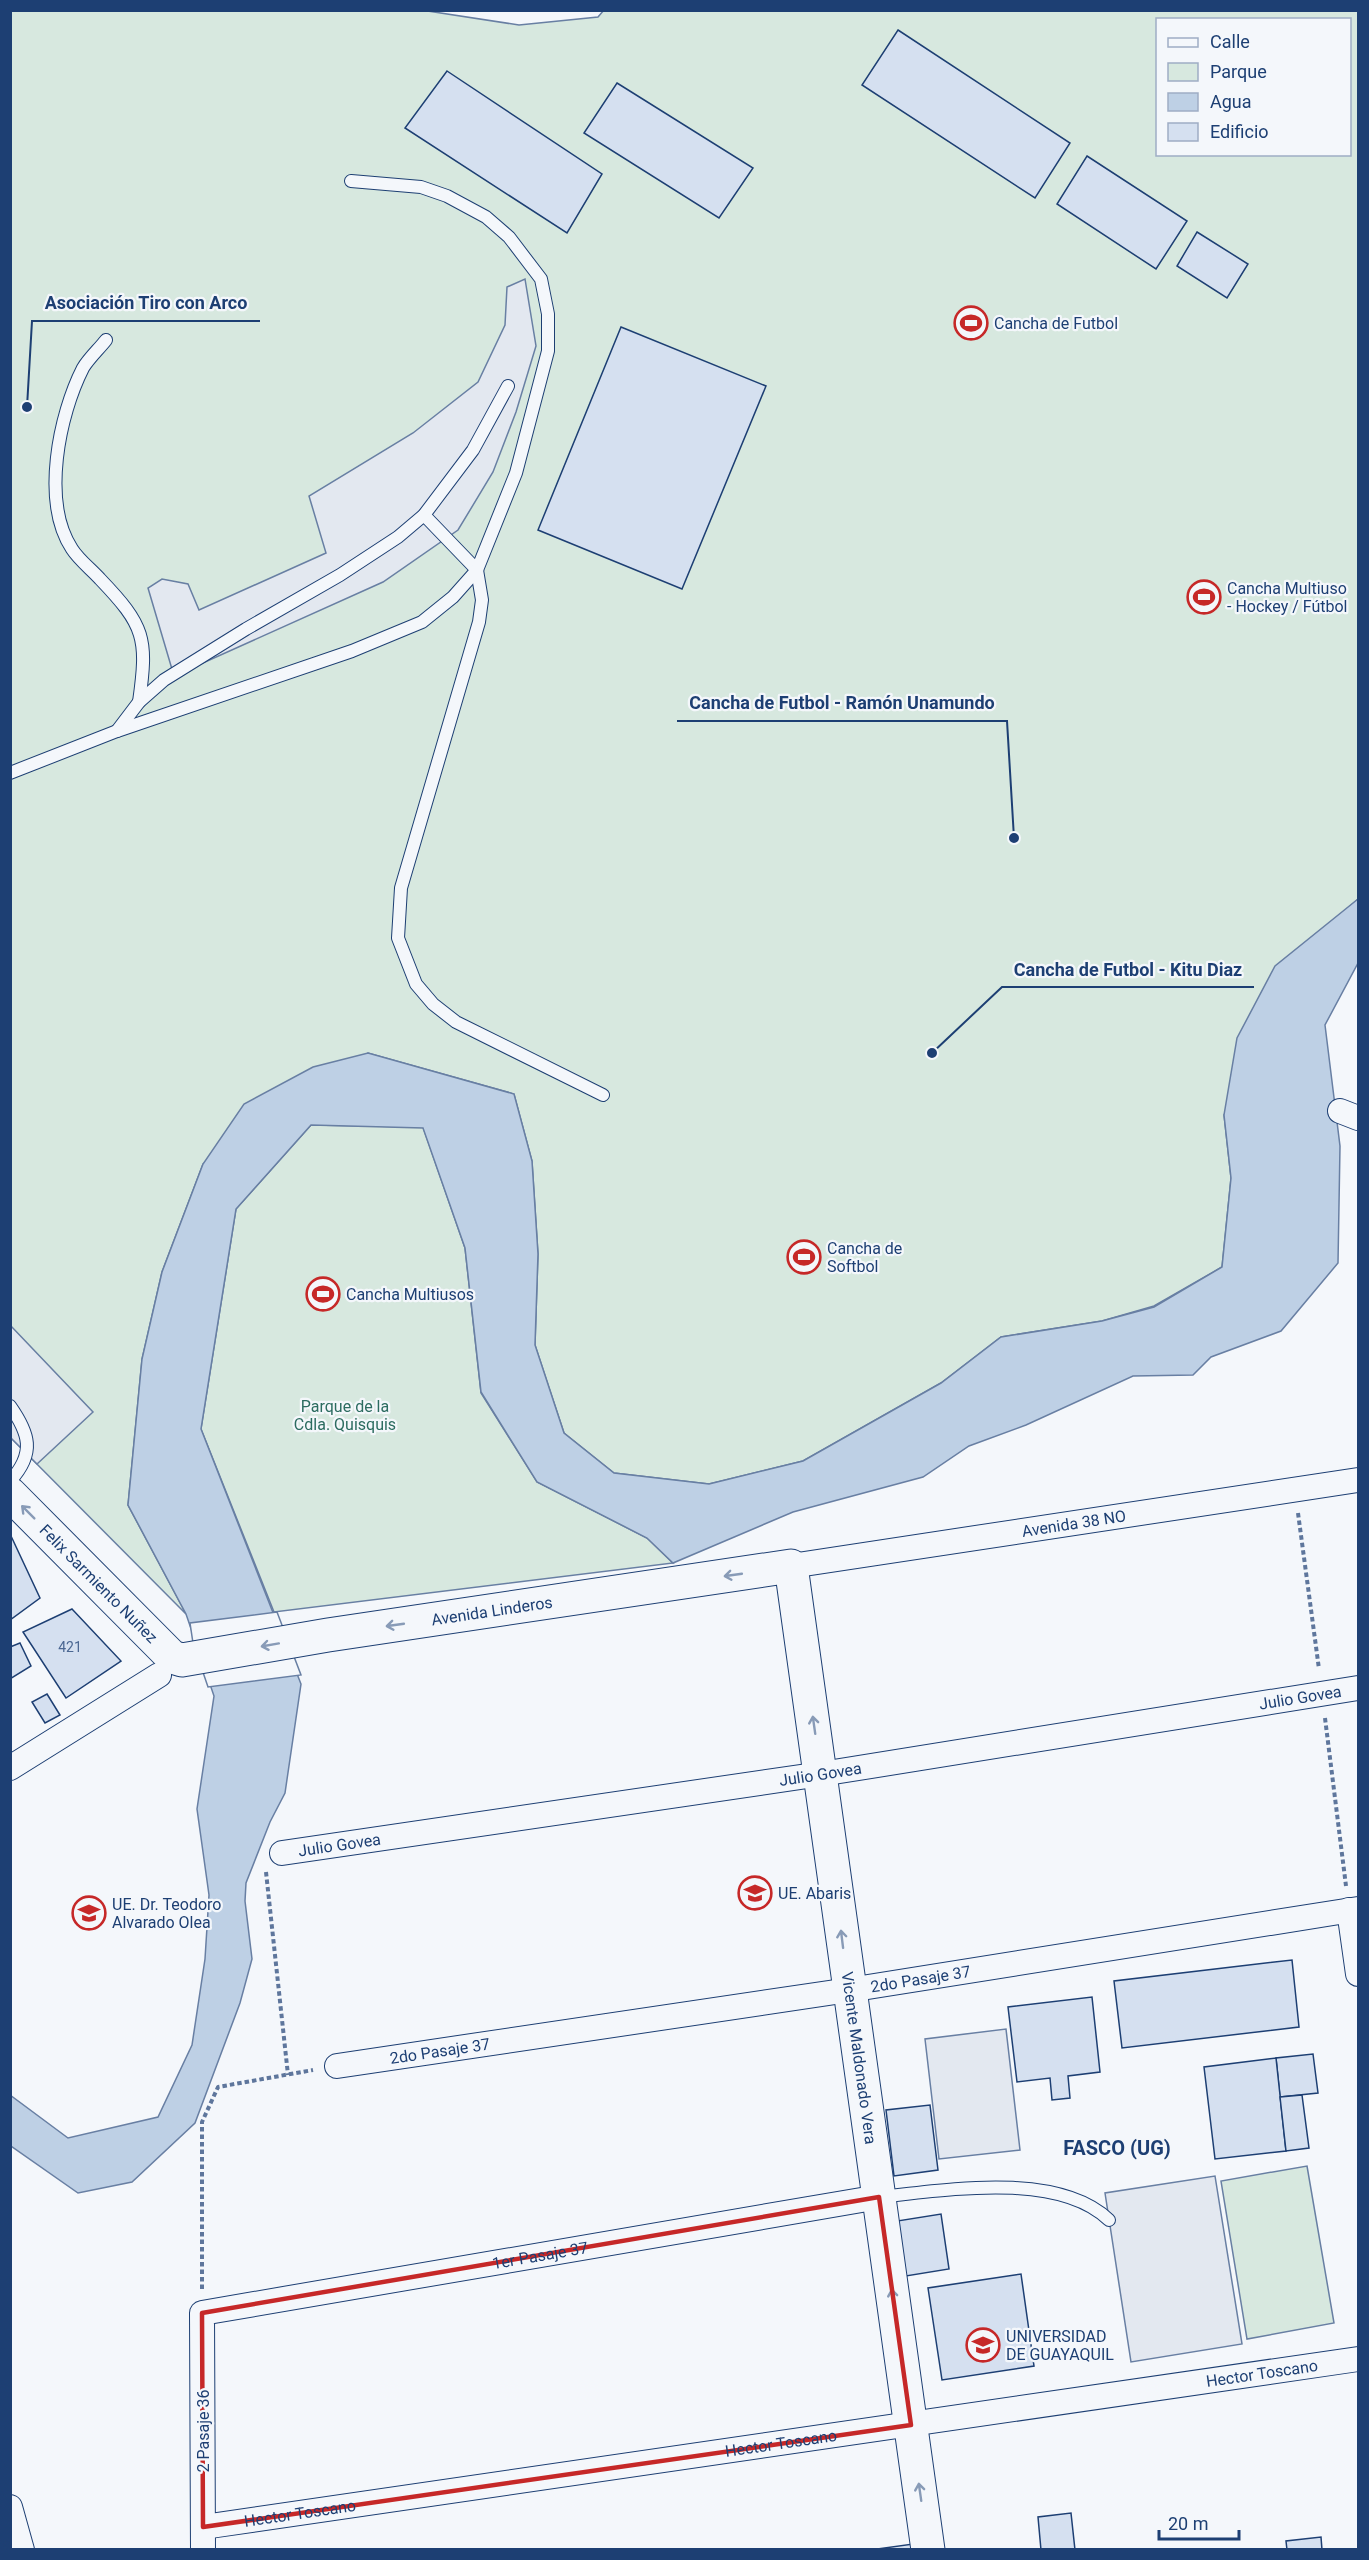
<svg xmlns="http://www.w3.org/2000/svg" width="1369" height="2560" font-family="Roboto,sans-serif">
  <rect width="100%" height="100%" fill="#f4f7fb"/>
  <g fill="#d7e8df" stroke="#687fa3" stroke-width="1.5" fill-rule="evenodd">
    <path d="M421,10l98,15 79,-8 6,-7 754,1v888l-11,10 -123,206 7,63 -9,89 -68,39 -52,15 -101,16 -60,46 -138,78 -94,23 -95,-11 -50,-40 -29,-88 3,-91 -6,-93 -18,-67 -146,-41 -165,111 -41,108 -20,87 -14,146 58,109 -175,-176 -1,-1427zM1158,20h192v134h-192z"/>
    <polygon points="311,1125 423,1127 465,1248 481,1393 537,1482 647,1538 673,1563 274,1612 201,1429 236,1209"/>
    <polygon points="1307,2166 1334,2323 1247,2339 1221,2181"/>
  </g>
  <g fill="#e3e8f0" stroke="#687fa3" stroke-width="1.5">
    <polygon points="525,279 536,346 516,412 493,472 458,530 383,582 174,676 148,588 162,579 188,584 199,610 326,553 309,496 413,433 478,382 505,325 507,287"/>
    <polygon points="10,1325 93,1412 37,1464 11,1438"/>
    <polygon points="1006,2029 1020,2150 939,2159 925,2039"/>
    <polygon points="1215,2176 1242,2344 1131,2362 1105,2193"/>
  </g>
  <polygon fill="#bed0e5" stroke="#687fa3" stroke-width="1.5" points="1358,899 1358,963 1325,1025 1340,1146 1338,1263 1281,1331 1211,1357 1193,1375 1133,1376 1026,1425 969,1446 923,1477 793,1512 673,1563 647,1538 537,1482 481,1392 465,1248 423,1128 311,1125 236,1209 201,1429 301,1684 285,1793 270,1822 246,1883 245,1901 252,1959 240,2003 195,2123 132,2182 78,2193 11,2146 10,2095 68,2138 158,2117 192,2045 205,1959 209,1895 197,1809 214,1696 186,1614 128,1505 142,1359 162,1272 203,1164 244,1104 313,1067 368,1053 514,1094 532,1161 538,1254 535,1345 564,1433 614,1473 709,1484 803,1461 941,1383 1001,1337 1102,1321 1154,1307 1222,1267 1231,1178 1224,1115 1237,1038 1275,966"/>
  <polygon fill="#f4f7fb" stroke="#687fa3" stroke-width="1.5" points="277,1612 301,1675 208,1687 193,1643 190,1623"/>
  <g fill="#d5e0f0" stroke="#1d3f73" stroke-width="1.5">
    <polygon points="898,30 1070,143 1035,198 862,85"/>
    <polygon points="447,71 602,174 567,233 405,128"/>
    <polygon points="617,83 753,168 719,218 584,133"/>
    <polygon points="1087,156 1187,221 1156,269 1057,204"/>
    <polygon points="1197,232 1248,264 1227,298 1177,266"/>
    <polygon points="621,327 766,386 682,589 538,530"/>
    <polygon points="11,1536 40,1598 10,1620 10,1536"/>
    <polygon points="72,1609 121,1661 66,1698 23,1632"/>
    <polygon points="20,1643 31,1666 10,1679 10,1647"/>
    <polygon points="47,1694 60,1715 45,1723 32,1702"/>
    <polygon points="1292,1960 1299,2027 1122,2048 1114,1981"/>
    <polygon points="1092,1997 1100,2072 1068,2076 1070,2098 1052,2100 1050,2078 1017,2082 1008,2007"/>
    <polygon points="1313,2054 1318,2093 1280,2097 1276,2058"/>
    <polygon points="1276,2058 1286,2151 1215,2159 1204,2067"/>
    <polygon points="1302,2095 1309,2148 1286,2151 1280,2097"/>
    <polygon points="930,2105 938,2170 894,2176 886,2110"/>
    <polygon points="941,2214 949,2269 906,2276 897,2221"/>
    <polygon points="1021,2274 1034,2366 942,2380 928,2288"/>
    <polygon points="1071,2513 1075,2550 1041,2550 1038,2517"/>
    <polygon points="1321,2537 1322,2550 1287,2550 1286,2541"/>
    <polygon points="913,2544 913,2550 870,2550"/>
  </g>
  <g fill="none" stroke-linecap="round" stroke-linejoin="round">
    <g stroke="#1d3f73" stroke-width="14">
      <g id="lane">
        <path d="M106,340c-7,9 -17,18 -23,28 -24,47 -42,134 -11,181 7,11 19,20 28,30 45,47 48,59 39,123"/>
        <polyline points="424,515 477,570 482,600 479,622 401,888 398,938 416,984 433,1004 456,1022 603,1095"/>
        <polyline points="117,731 139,702 164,680 246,629 340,575 398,537 424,515 473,450 508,386"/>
        <polyline points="10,773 117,731 352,651 422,622 453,597 477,570 516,473 548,351 548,314 541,279 509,237 486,217 447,196 421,187 351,181"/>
        <path d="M10,1406c19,27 26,47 0,75"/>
        <path d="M880,2197c66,-7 178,-26 229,23"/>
      </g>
    </g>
    <g stroke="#1d3f73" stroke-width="26">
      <g id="street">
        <polyline points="1340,1111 1358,1118"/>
        <path id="s1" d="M791,1566l567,-86"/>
        <polyline points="10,1768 159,1675"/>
        <path id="s2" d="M282,1853l539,-79 537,-86"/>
        <polyline points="1349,1910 1358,1974"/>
        <path id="s3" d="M337,2066l512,-76 509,-81"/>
        <polyline points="10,2507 22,2550"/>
        <path id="s4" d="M203,2527l1155,-168"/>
        <path id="s5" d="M203,2550l-1,-237 677,-116"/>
      </g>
    </g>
    <g stroke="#1d3f73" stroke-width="35">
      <g id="secondary">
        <path id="s6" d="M10,1494l162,163 10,3 146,-25 463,-69 137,984"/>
      </g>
    </g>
    <g stroke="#5e769c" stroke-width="4" stroke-dasharray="4.5 3" stroke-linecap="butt">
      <polyline points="1298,1513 1319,1669"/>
      <polyline points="1325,1718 1346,1886"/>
      <polyline points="266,1872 288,2075"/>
      <polyline points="202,2289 202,2122 218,2087 313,2070"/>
    </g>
    <use href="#lane" stroke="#f4f7fb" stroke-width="12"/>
    <use href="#street" stroke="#f4f7fb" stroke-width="24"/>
    <use href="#secondary" stroke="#f4f7fb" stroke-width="33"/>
  </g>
  <defs><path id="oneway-shaft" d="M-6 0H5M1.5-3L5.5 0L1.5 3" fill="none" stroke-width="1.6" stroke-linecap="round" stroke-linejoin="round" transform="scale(1.5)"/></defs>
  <g stroke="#889bb7">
    <use href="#oneway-shaft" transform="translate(28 1512) rotate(-135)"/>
    <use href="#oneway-shaft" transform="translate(733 1575) rotate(172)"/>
    <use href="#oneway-shaft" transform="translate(395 1625) rotate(172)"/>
    <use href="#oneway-shaft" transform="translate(270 1645) rotate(170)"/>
    <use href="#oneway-shaft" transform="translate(814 1725) rotate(-98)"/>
    <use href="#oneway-shaft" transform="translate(842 1939) rotate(-97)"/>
    <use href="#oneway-shaft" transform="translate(893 2298) rotate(-98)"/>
    <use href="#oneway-shaft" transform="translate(920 2492) rotate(-98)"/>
  </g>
  <path fill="none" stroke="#c62828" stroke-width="4.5" stroke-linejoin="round" d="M879,2197l32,228 -708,102 -1,-214z"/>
  <defs>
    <g id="stadium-ring" transform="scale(1.725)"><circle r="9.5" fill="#f4f7fb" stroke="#c62828" stroke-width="1.5"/><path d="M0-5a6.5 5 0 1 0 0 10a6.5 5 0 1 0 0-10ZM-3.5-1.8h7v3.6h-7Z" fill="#c62828"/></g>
    <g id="school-ring" transform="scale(1.725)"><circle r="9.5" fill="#f4f7fb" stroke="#c62828" stroke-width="1.5"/><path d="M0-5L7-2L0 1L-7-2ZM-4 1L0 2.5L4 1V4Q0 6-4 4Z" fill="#c62828"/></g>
    <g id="university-ring" transform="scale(1.725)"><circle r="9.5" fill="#f4f7fb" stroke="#c62828" stroke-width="1.5"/><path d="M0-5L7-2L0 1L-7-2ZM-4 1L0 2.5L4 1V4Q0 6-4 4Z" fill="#c62828"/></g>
  </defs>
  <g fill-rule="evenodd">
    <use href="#stadium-ring" x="971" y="323"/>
    <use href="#stadium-ring" x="1204" y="597"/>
    <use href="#stadium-ring" x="804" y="1257"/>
    <use href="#stadium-ring" x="323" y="1294"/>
    <use href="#school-ring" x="755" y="1893"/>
    <use href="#school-ring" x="89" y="1913"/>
    <use href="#university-ring" x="983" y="2345"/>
  </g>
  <g text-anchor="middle" stroke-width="4.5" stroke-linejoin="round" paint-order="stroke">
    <g font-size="14" fill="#4b6792">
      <text x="70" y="1652">421</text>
    </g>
    <g font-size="16" fill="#1d3f73" stroke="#f4f7fb" text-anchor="start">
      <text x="994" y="329">Cancha de Futbol</text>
      <text x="1227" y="594">Cancha Multiuso<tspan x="1227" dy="18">- Hockey / Fútbol</tspan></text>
      <text x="827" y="1254">Cancha de<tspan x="827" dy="18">Softbol</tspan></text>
      <text x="346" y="1300">Cancha Multiusos</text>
      <text x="778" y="1899">UE. Abaris</text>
      <text x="112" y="1910">UE. Dr. Teodoro<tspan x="112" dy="18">Alvarado Olea</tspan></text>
      <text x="1006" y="2342">UNIVERSIDAD<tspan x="1006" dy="18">DE GUAYAQUIL</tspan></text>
    </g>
    <g font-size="16" fill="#2c6c60" stroke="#f4f7fb">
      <text x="345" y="1412">Parque de la<tspan x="345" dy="18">Cdla. Quisquis</tspan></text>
    </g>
    <g font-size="16" fill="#1d3f73" stroke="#f4f7fb">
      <text dy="6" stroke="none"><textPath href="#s1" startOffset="286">Avenida 38 NO</textPath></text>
      <text dy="6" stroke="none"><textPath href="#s6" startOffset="126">Felix Sarmiento Nuñez</textPath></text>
      <text dy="6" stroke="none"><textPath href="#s6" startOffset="554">Avenida Linderos</textPath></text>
      <text dy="6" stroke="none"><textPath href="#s2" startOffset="1030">Julio Govea</textPath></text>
      <text dy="6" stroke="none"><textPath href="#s2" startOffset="544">Julio Govea</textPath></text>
      <text dy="6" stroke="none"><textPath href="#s2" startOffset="58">Julio Govea</textPath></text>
      <text dy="6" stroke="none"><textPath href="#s3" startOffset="590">2do Pasaje 37</textPath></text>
      <text dy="6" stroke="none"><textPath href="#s3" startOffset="104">2do Pasaje 37</textPath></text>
      <text dy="6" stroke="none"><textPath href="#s6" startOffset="1353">Vicente Maldonado Vera</textPath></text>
      <text dy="6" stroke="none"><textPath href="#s5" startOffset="580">1er Pasaje 37</textPath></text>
      <text dy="6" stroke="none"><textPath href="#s4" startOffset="1070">Hector Toscano</textPath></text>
      <text transform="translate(203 2431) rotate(-90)" y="6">2 Pasaje 36</text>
      <text dy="6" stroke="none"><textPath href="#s4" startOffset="584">Hector Toscano</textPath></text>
      <text dy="6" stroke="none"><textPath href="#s4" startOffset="98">Hector Toscano</textPath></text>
    </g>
    <g font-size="20" font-weight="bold" fill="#1d3f73" stroke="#f4f7fb">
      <text x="1117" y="2155">FASCO (UG)</text>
    </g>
  </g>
  <path fill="none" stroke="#1d3f73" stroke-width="2" d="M27 407L32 321H260M1014 838L1007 721H677M932 1053L1002 987H1254"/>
  <g fill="#1d3f73" stroke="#f4f7fb" stroke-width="2">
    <circle cx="27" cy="407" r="6"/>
    <circle cx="1014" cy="838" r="6"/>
    <circle cx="932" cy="1053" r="6"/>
  </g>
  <g font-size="18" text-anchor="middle" font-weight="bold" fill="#1d3f73" stroke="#f4f7fb" stroke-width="4.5" stroke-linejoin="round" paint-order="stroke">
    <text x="146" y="309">Asociación Tiro con Arco</text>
    <text x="842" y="709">Cancha de Futbol - Ramón Unamundo</text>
    <text x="1128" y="976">Cancha de Futbol - Kitu Diaz</text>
  </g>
  <rect width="1369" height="2560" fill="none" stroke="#1d3f73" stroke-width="24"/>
  <rect x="1156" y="18" width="195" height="138" fill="#f4f7fb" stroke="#9eadc5" stroke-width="1.5"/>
  <rect x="1168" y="38" width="30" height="9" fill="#f4f7fb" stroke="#9eadc5" stroke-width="1.5"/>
  <text x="1210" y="48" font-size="18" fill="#1d3f73">Calle</text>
  <rect x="1168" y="63" width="30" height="18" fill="#d7e8df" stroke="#9eadc5" stroke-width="1.5"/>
  <text x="1210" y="78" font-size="18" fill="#1d3f73">Parque</text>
  <rect x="1168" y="93" width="30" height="18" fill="#bed0e5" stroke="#9eadc5" stroke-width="1.5"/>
  <text x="1210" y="108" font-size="18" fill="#1d3f73">Agua</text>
  <rect x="1168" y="123" width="30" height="18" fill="#d5e0f0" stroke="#9eadc5" stroke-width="1.5"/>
  <text x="1210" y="138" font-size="18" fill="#1d3f73">Edificio</text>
  <path d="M1159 2530v9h80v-9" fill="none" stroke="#1d3f73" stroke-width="3"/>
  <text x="1168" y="2530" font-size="18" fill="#1d3f73" stroke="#f4f7fb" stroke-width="4.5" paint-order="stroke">20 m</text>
</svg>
